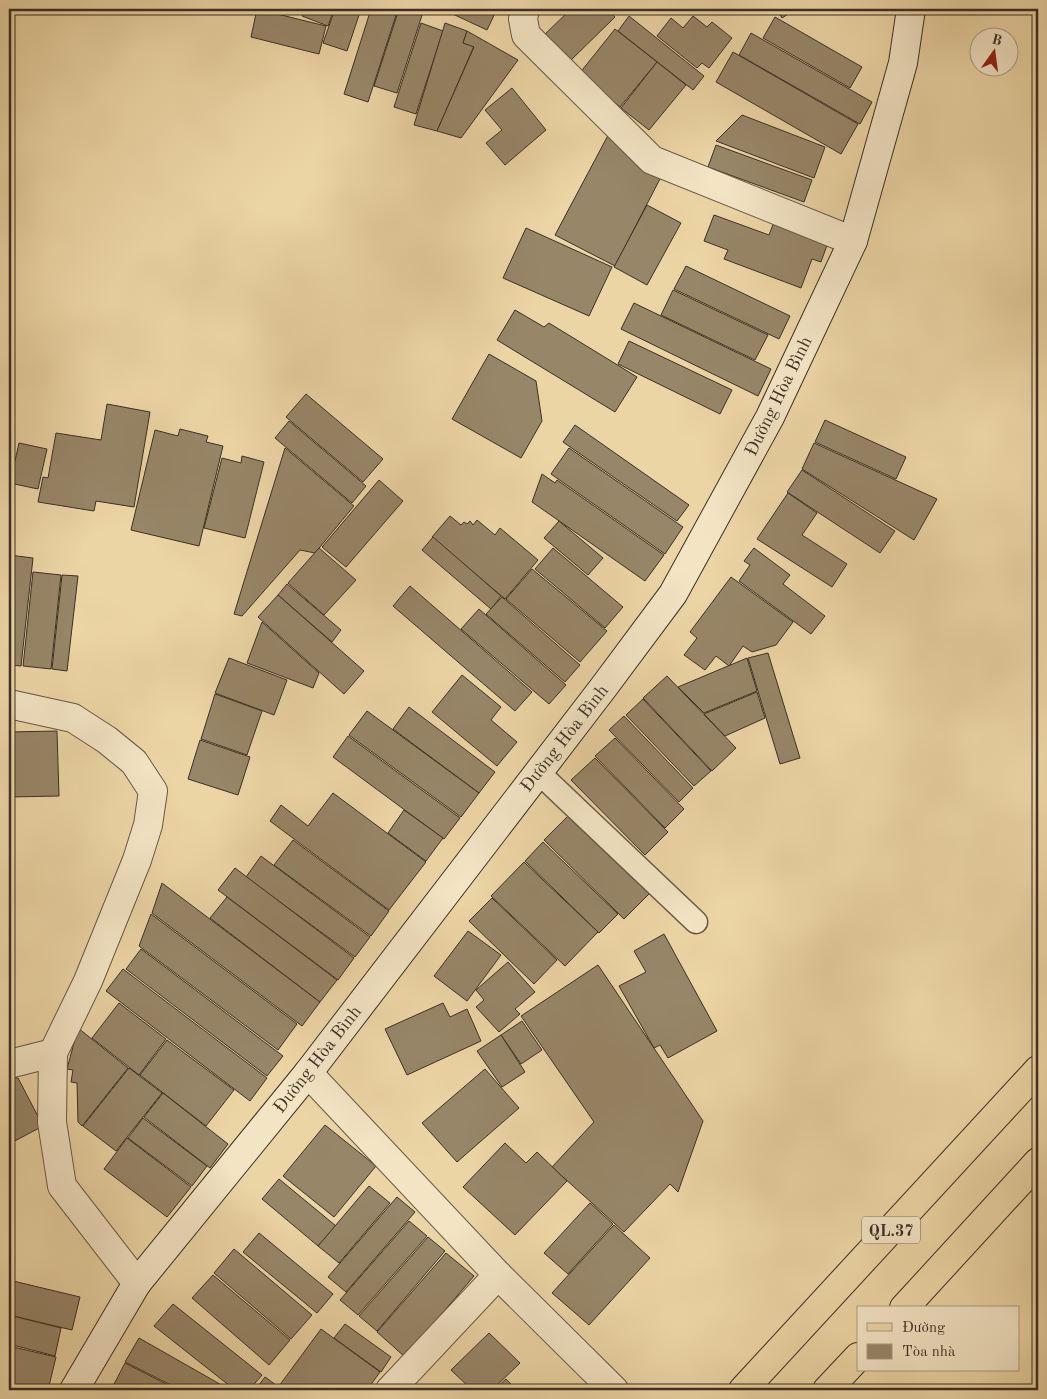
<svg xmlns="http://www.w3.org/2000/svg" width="1047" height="1399" font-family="'Old Standard TT',serif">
  <rect width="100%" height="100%" fill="#ecd5a5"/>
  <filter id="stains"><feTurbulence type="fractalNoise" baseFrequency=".004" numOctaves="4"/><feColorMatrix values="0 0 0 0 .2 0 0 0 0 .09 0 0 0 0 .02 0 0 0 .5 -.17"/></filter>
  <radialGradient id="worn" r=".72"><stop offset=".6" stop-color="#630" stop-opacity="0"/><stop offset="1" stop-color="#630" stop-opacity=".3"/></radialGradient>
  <g fill="#978668" stroke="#3a3025">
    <polygon points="257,9 326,26 319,54 251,37"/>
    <polygon points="304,9 334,9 328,26 302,16"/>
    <polygon points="335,9 361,9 347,51 323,43"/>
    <polygon points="371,9 398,9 368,102 344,94"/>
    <polygon points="399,9 424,9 397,93 374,86"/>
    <polygon points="442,9 497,9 487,30"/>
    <polygon points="571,9 607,9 615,17 566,65 540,39"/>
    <polygon points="776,9 796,9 782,18"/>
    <polygon points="629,16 704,76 693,90 618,31"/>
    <polygon points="693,16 707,27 712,22 732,38 709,68 702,63 697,68 657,36 671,18 683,28"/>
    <polygon points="775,17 862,67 850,88 763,38"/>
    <polygon points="421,23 443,31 416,114 394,107"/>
    <polygon points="445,23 467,31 463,43 474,46 437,131 414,125"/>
    <polygon points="615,29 657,62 620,107 579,74"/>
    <polygon points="467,31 518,60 461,138 437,131 474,47 463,43"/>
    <polygon points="751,33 872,102 860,124 739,55"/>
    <polygon points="733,52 858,124 841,154 716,82"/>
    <polygon points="657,62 686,85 649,130 621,108"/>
    <polygon points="512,88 546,130 505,165 486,143 502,130 485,110"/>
    <polygon points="742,115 825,147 814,178 716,141"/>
    <polygon points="613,126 662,175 615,266 555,235"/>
    <polygon points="716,145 812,180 804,202 708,167"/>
    <polygon points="647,205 681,223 647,285 614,267"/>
    <polygon points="777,214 831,234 821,262 812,259 801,288 724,259 728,250 704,241 714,215 769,235"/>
    <polygon points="526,228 612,267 589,316 503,278"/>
    <polygon points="686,266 790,316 779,339 674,289"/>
    <polygon points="673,290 768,335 755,360 661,315"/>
    <polygon points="634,303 771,369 758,396 621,329"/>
    <polygon points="515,310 544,327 549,323 637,377 615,412 497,340"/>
    <polygon points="629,341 732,390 720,414 618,364"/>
    <polygon points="489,354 536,381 542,421 521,458 452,419"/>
    <polygon points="306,394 383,459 363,482 286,417"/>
    <polygon points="107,404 150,412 134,507 96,501 94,511 38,502 43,477 48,478 56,433 101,440"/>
    <polygon points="825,420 906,457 896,479 815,442"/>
    <polygon points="289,421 366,486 352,503 275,438"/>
    <polygon points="575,425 689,505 677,521 563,442"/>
    <polygon points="180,429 208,436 206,442 223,446 199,546 131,530 155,430 178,436"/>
    <polygon points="19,443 47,449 38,489 10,483"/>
    <polygon points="814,443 937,499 914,540 802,469"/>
    <polygon points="285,448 354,506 315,553 300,550 242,616 234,614"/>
    <polygon points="569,448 683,527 665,554 551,474"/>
    <polygon points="242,456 264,462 245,538 204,528 222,458 241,463"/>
    <polygon points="802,470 895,531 880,553 787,492"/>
    <polygon points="542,474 555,483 557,480 664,555 645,581 532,502"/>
    <polygon points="379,480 403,501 346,567 322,547"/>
    <polygon points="788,493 817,513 802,535 847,564 832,587 757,539"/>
    <polygon points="450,516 461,525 464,522 467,524 470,521 473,525 477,520 495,535 500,528 538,560 505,599 432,537"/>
    <polygon points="559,521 603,558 588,575 544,538"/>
    <polygon points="433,537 501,596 491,609 422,550"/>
    <polygon points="319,548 356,580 324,615 288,583"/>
    <polygon points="553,548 623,607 605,628 535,569"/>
    <polygon points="754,548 790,575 783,584 825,616 811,634 739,581 750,565 744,561"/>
    <polygon points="9,555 33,558 21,666 9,665"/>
    <polygon points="532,569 607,631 580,662 506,599"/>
    <polygon points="33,572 61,575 51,669 23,666"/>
    <polygon points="62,575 78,576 67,671 52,669"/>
    <polygon points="731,577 793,622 776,645 752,652 743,646 729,666 716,656 705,670 684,655 697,638 690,632"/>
    <polygon points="287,584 341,630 332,642 278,595"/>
    <polygon points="410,586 532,692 515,711 393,606"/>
    <polygon points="278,595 364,671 344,694 258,617"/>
    <polygon points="502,597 580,665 565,682 486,614"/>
    <polygon points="479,609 566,685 549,704 461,629"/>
    <polygon points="262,622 319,673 313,688 247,663"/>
    <polygon points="768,653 800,758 780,764 748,658"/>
    <polygon points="229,658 287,680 274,715 215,693"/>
    <polygon points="747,658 757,691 704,713 678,687"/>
    <polygon points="462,675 501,707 491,720 517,742 497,766 432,712"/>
    <polygon points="667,676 736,748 712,771 643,698"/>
    <polygon points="757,692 765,718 725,736 704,714"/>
    <polygon points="215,694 262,711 247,755 201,739"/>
    <polygon points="643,699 711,771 694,786 626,715"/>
    <polygon points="409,707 495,772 479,793 393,729"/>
    <polygon points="367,711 479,793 461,817 349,735"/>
    <polygon points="624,716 693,788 679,802 609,730"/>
    <polygon points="57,731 59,796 9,797 9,732"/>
    <polygon points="348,736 460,818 444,839 333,757"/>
    <polygon points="615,738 684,809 665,828 595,756"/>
    <polygon points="200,740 250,757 238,795 188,779"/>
    <polygon points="595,758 668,832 645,855 571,780"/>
    <polygon points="333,793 426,862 389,910 270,821 281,805 308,826"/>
    <polygon points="404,810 443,838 426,861 388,833"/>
    <polygon points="569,815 650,893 624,919 544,840"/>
    <polygon points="293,840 389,911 371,936 274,865"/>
    <polygon points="543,842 618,914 599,933 525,861"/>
    <polygon points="261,856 370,937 355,957 246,877"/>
    <polygon points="524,862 598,932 565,966 491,896"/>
    <polygon points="235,868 354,958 338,980 218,890"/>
    <polygon points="162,883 320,1002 302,1026 152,913"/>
    <polygon points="227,897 337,980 320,1002 210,918"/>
    <polygon points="492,898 557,960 534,984 469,921"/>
    <polygon points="151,914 297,1024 278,1050 139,946"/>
    <polygon points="468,931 501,955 467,1001 434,976"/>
    <polygon points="664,934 717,1031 668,1058 660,1045 654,1048 619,986 646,972 634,951"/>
    <polygon points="141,949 283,1056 267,1076 126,969"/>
    <polygon points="508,962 535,992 515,1009 520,1014 499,1032 476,1007 484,1000 476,990"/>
    <polygon points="598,965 703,1121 678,1192 670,1184 624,1232 552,1167 594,1122 521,1016"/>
    <polygon points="123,969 267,1078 250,1101 106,991"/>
    <polygon points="119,1003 166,1039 139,1075 92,1038"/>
    <polygon points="443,1003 450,1017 467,1009 481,1041 407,1075 385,1029"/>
    <polygon points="522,1021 542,1050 521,1064 501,1035"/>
    <polygon points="78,1028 128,1068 82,1126 78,1122 77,1083 71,1082 73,1070 67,1069"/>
    <polygon points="501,1035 525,1072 502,1087 477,1051"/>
    <polygon points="167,1040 234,1090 206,1126 140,1075"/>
    <polygon points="129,1068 162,1093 116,1151 83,1126"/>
    <polygon points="485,1069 519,1108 457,1162 422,1123"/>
    <polygon points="9,1076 18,1078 43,1126 9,1144"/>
    <polygon points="163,1093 228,1144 210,1168 144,1117"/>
    <polygon points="143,1118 207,1166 192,1186 128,1138"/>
    <polygon points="325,1125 376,1166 334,1217 283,1176"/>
    <polygon points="127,1138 191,1187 167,1217 104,1169"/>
    <polygon points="505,1143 526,1163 537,1152 567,1181 515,1235 463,1187"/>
    <polygon points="279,1179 336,1226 318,1246 262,1199"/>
    <polygon points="369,1186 390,1203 339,1263 318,1246"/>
    <polygon points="397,1197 415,1212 346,1292 328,1277"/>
    <polygon points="590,1203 613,1224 568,1274 544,1253"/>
    <polygon points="409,1221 427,1236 358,1315 340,1300"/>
    <polygon points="614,1225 650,1258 589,1325 552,1293"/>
    <polygon points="259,1233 333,1294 317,1313 243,1252"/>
    <polygon points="428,1237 445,1251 377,1331 359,1316"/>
    <polygon points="234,1249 312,1315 291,1339 214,1273"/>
    <polygon points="446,1253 474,1276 405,1357 377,1332"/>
    <polygon points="213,1275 290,1340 269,1365 192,1298"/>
    <polygon points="9,1280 80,1297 72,1330 9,1315"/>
    <polygon points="173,1304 262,1375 249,1390 235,1390 154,1326"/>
    <polygon points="9,1315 61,1328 55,1356 9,1344"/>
    <polygon points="345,1324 391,1357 381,1372 334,1338"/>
    <polygon points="321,1329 380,1372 367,1390 285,1390 279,1386"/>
    <polygon points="489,1333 520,1363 492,1390 472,1390 451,1370"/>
    <polygon points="139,1338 225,1387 223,1390 181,1390 125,1362"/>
    <polygon points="9,1346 56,1357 48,1390 37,1390 9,1383"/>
    <polygon points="125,1363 178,1390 111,1390"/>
    <polygon points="265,1377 283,1390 255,1390"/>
    <polygon points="506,1379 517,1390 494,1390"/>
    <polygon points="9,1385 31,1390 9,1390"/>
  </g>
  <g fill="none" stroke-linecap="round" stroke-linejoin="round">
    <g stroke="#665945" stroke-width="25">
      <polyline id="lane" points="538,772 696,922"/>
    </g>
    <g stroke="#665945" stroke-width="30">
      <g id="street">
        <polyline points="525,9 523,19 526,35 652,160 853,241"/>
        <polyline points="9,704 73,718 107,740 134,762 153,791 148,825 137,860 88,981 53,1053 52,1122 62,1186 137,1283"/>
        <polyline points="9,1064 53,1053"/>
        <polyline points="308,1073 498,1275 614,1390"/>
        <polyline points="390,1390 498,1275"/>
      </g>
    </g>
    <g stroke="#3a3025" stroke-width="30">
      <polyline id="secondary" points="74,1390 137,1283 308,1073 603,688 673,594 770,417 853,241 903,63 911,9"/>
    </g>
    <g stroke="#3a3025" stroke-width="30">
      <g id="primary">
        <polyline points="904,1308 1038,1162"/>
        <polyline points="743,1390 1038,1070"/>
        <polyline points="827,1390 858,1357"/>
      </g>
    </g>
    <use href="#lane" stroke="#f3e4c4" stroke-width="22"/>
    <use href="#street" stroke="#f3e4c4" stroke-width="28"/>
    <use href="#secondary" stroke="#f3e4c4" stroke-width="28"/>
    <use href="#primary" stroke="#ecd5a5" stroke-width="28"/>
  </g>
  <g text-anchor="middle" stroke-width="5" stroke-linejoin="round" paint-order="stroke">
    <rect fill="#f3e4c4" stroke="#726655" stroke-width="1" x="862" y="1216.5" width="58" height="27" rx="4"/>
    <g font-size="16" font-weight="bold" fill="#3a3025">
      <text x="891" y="1236">QL.37</text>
    </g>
    <g font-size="18" fill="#3a3025" stroke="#f3e4c4">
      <text transform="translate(778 396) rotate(-64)" y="6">Đường Hòa Bình</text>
      <text transform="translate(564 738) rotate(-52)" y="6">Đường Hòa Bình</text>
      <text transform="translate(317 1059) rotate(-52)" y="6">Đường Hòa Bình</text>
    </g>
  </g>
  <rect width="1047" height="1399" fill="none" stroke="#ecd5a5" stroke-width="30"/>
  <rect x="10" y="10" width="1027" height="1379" fill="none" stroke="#3a3025" stroke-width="2.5"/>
  <rect x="15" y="15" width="1017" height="1369" fill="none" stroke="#3a3025"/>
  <rect x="857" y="1306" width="162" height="65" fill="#f3e4c4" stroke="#a99c84"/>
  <rect x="867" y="1323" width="25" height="8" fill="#ecd5a5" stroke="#a99c84"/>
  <text x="902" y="1332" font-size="15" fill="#3a3025">Đường</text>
  <rect x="867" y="1344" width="25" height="15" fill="#978668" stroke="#a99c84"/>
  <text x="902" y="1356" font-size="15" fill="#3a3025">Tòa nhà</text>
  <g transform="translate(994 52) rotate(14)"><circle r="24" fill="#f3e4c4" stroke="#a99c84"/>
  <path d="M0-4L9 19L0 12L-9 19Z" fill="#8f2418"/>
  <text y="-8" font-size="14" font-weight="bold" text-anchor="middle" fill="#3a3025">B</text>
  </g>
  <rect width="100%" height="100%" filter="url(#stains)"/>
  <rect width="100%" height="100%" fill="url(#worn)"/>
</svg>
